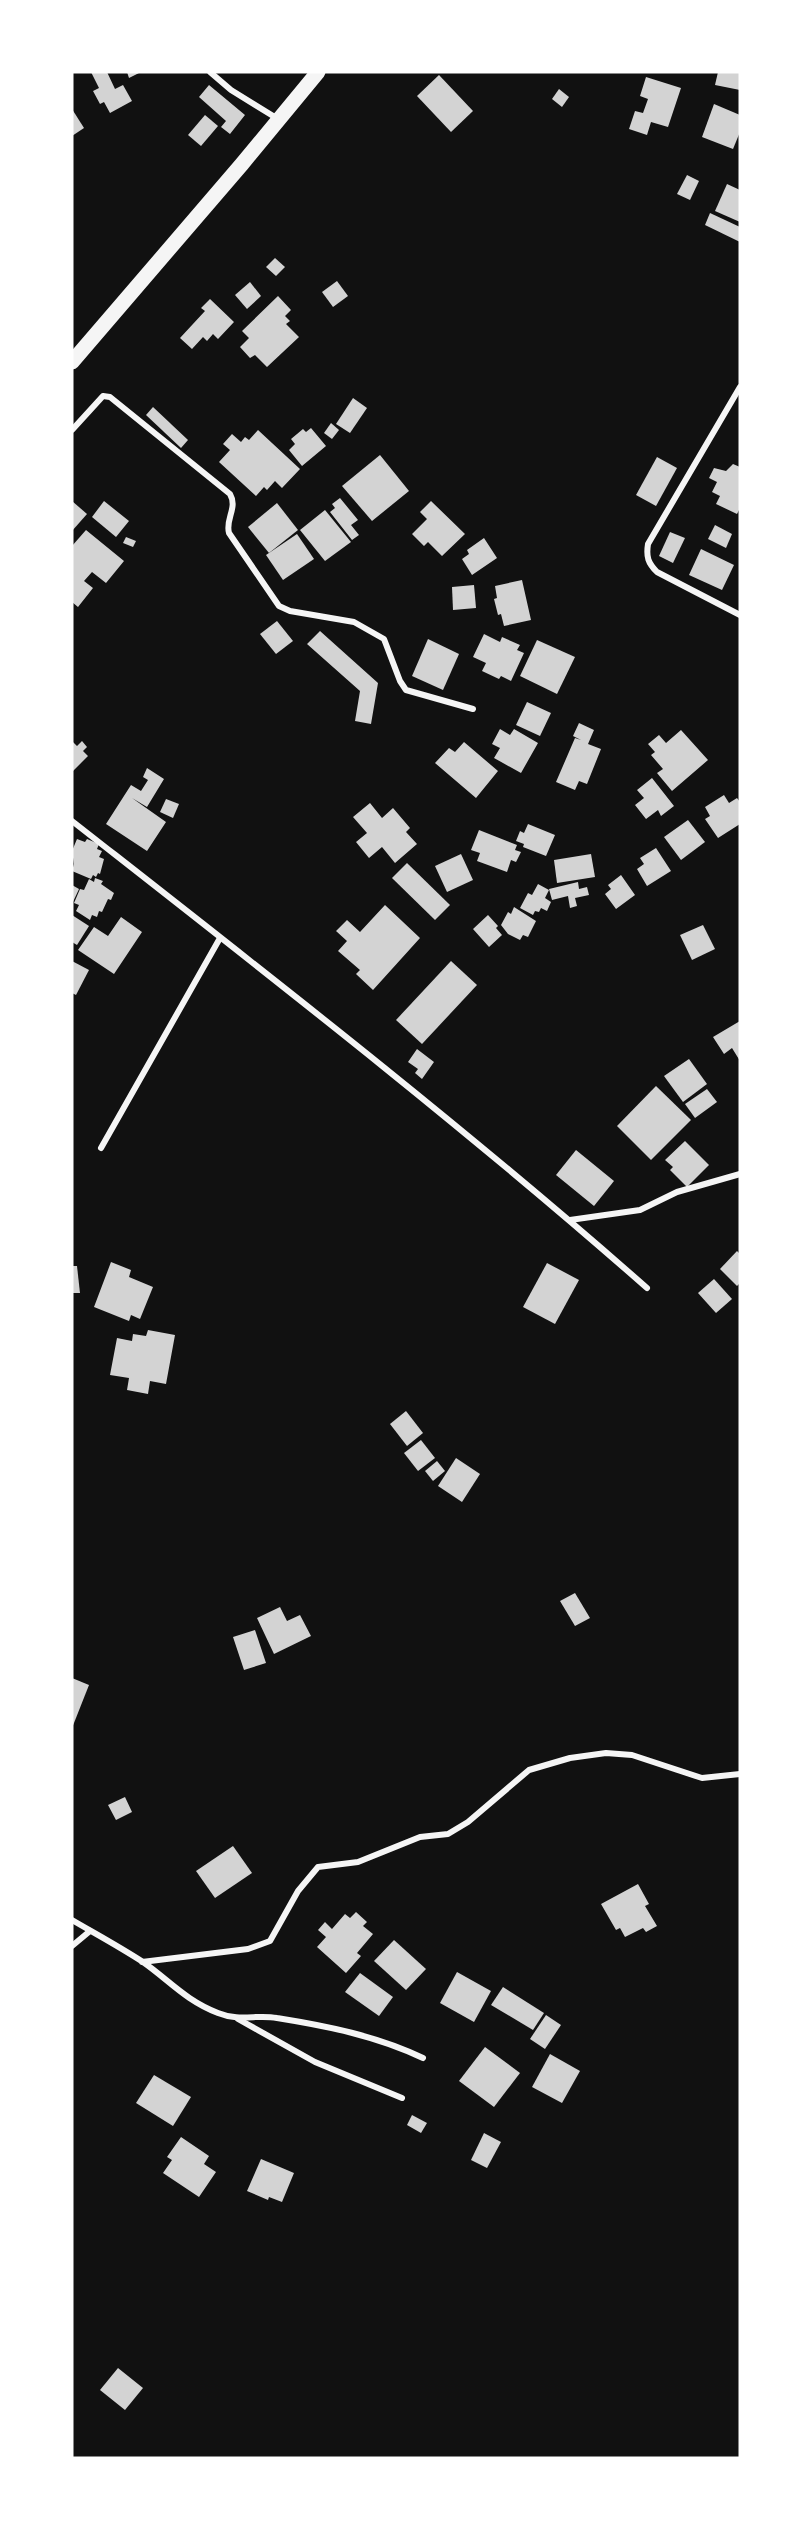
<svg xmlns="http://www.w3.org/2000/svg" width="812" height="2530" font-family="Signika,sans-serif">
  <rect width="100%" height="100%" fill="#111"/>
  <g fill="#d3d3d3">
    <polygon points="91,72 107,72 115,89 123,85 132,101 110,113 104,102 100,104 93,91 99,88"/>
    <polygon points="127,72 141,72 129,78"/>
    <polygon points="718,72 740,72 740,90 715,85"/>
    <polygon points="439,75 473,111 451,132 417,96"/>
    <polygon points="646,77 681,88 668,127 651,122 647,135 629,129 635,111 643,113 648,99 640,96"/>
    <polygon points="209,85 245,115 230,134 221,127 226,121 199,97"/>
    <polygon points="559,89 569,97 562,107 552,99"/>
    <polygon points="714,104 740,115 740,132 733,149 702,137"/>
    <polygon points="72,109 84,128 72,136"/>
    <polygon points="205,115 218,126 201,146 188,135"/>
    <polygon points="687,175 699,181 690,200 677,194"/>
    <polygon points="727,184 740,190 740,222 715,211"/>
    <polygon points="710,213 740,227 740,242 705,225"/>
    <polygon points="275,258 285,267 276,276 266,267"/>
    <polygon points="337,281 348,296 333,307 322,292"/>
    <polygon points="250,282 261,296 247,309 235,295"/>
    <polygon points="278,296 291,310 285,316 290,321 286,324 299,337 267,367 255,355 250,358 240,347 249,338 242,331"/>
    <polygon points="210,299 234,322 218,339 213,334 207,341 203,337 192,349 180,338 205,311 201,308"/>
    <polygon points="353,398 367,408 350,433 336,424"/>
    <polygon points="153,407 188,440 181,448 146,415"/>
    <polygon points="331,423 339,430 332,439 324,433"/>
    <polygon points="311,428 326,446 302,466 289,450 295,444 291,439 303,429 306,432"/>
    <polygon points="258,430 300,469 282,488 275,481 267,490 264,487 256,496 219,462 230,450 223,444 232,434 241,442 245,437 249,440"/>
    <polygon points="380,455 409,491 372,521 342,486"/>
    <polygon points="657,457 677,468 656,506 636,495"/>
    <polygon points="733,464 740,467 740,508 737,514 716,504 720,496 712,492 717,482 709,478 714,468 726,471"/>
    <polygon points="340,498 358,520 351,525 359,535 352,540 330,512 335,508 332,504"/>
    <polygon points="72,501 87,514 72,531"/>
    <polygon points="104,501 129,521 116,537 92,517"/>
    <polygon points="431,501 465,534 442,556 428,542 424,546 412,534 427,519 420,512"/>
    <polygon points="277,503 298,530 269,553 248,527"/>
    <polygon points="325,510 351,542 325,561 300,530"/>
    <polygon points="715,525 732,534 726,548 708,539"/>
    <polygon points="86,530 124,561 106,583 92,572 84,581 93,588 78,607 72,602 72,546"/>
    <polygon points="670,532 685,538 673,563 659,556"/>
    <polygon points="297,534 314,559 283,580 266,555"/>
    <polygon points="126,537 136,541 133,547 123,543"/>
    <polygon points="484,538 497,558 472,575 462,559 469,554 467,550"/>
    <polygon points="701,549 734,565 722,590 689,575"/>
    <polygon points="522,580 531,620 504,626 501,614 498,615 494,599 497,598 495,586"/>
    <polygon points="474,585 476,608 453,610 452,587"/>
    <polygon points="277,621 293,641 276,654 260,634"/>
    <polygon points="320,631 378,683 371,724 355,721 360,691 307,644"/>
    <polygon points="484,634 500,642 502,637 520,645 517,650 524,653 511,681 501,676 499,679 482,671 486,663 473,657"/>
    <polygon points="428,639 459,654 443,690 412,676"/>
    <polygon points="537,640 575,657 557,694 520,676"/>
    <polygon points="527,702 551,713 540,736 516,725"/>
    <polygon points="579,723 594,730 588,744 601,749 587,784 579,781 575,790 556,782 575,738 581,740 573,736"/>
    <polygon points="500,729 510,735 514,729 538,743 521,773 494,758 500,748 492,744"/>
    <polygon points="681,730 708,760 672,791 657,773 663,769 651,755 655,752 648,744 659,735 666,743"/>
    <polygon points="72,741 77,746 82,741 87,747 83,751 88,756 72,772"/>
    <polygon points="464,742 498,771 476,798 435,763 449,748 455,752"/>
    <polygon points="147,768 164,779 147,807 132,798 166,822 147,851 106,824 131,785 141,791 148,780 143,777"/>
    <polygon points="652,778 674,806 661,816 658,810 646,819 635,805 644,798 637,790"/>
    <polygon points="724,795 729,803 737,798 740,802 740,824 718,838 705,819 710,816 705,807"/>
    <polygon points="166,799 179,804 173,818 160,812"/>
    <polygon points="370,803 382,818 393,808 410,828 406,832 417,844 395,863 382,847 369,858 356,842 367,833 353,817"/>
    <polygon points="688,820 705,842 681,860 664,837"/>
    <polygon points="528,824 555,835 546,856 523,847 524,844 516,841 520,831 524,833"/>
    <polygon points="479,830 517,845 515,850 521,852 516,862 511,860 507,872 477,861 480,853 471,850"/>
    <polygon points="77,839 85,842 87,839 99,844 97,849 102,851 99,857 104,859 100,874 98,873 96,877 93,875 91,879 72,871 74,864 72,851"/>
    <polygon points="656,848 671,871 647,886 637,869 644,864 640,858"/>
    <polygon points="461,854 473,880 447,892 435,866"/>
    <polygon points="591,854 595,877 557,883 554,860"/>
    <polygon points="407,863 450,905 435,920 392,878"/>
    <polygon points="621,875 635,895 616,909 605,894 611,889 608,885"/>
    <polygon points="95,878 103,881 101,884 114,893 111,900 108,899 102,912 99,911 97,917 92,915 90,920 76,911 79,905 74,903 80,889 84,890 89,879 94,882"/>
    <polygon points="578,882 579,889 587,887 589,895 575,898 577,906 570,908 568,896 552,900 549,889"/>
    <polygon points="538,884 549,890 545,898 551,902 547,911 541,908 539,912 535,911 533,915 520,908 528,893 532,895"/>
    <polygon points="72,885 79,889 72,904"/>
    <polygon points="385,905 420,938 373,990 356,974 360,970 338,951 347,941 336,931 347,920 360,932"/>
    <polygon points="514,907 536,921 528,937 523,935 520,940 508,934 501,925 508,912 511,914"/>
    <polygon points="72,915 89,926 77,945 72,942"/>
    <polygon points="488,915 498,926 496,928 502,935 489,947 473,929"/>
    <polygon points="121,917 142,932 114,974 78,950 94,927 108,936"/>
    <polygon points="703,925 715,949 692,960 680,935"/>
    <polygon points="72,961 89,970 76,995 72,993"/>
    <polygon points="451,961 477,985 422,1044 396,1020"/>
    <polygon points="740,1021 740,1061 732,1048 724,1054 713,1037"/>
    <polygon points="417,1049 434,1062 422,1079 415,1073 418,1069 408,1062"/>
    <polygon points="689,1059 707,1084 683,1102 664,1076"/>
    <polygon points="656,1086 691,1120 651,1160 617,1126"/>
    <polygon points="707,1089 717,1102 695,1118 685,1104"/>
    <polygon points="685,1141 709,1165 687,1187 670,1170 673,1167 665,1160"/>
    <polygon points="576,1150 614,1181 594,1206 556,1175"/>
    <polygon points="737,1251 740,1254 740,1283 737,1286 720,1269"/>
    <polygon points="111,1262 131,1270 129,1277 153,1287 140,1319 131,1315 129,1321 94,1307"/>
    <polygon points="547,1263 579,1280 555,1324 523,1307"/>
    <polygon points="72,1266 77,1266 80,1293 72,1293"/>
    <polygon points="714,1279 732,1299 716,1313 698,1293"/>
    <polygon points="148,1330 175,1335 166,1384 150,1381 148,1394 127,1390 129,1378 110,1375 117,1338 132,1341 133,1334 146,1336"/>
    <polygon points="406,1411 423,1433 407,1446 390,1424"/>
    <polygon points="421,1440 435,1458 418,1471 404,1453"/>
    <polygon points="456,1458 480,1474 462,1502 438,1486"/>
    <polygon points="437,1461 445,1471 433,1481 425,1471"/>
    <polygon points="575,1593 590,1618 575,1626 560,1601"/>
    <polygon points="280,1607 287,1621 300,1615 311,1636 274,1654 257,1618"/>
    <polygon points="255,1630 266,1663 244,1670 233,1637"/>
    <polygon points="72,1678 89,1685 72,1728"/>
    <polygon points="125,1797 132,1812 116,1820 108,1805"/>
    <polygon points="233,1846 252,1873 215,1898 196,1871"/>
    <polygon points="638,1884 649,1904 645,1906 657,1926 646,1932 643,1928 625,1937 620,1928 616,1930 601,1904"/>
    <polygon points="356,1912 367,1922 363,1926 373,1934 357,1953 361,1956 346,1973 317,1947 326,1937 318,1930 325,1922 332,1929 345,1914 350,1918"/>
    <polygon points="394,1940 426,1969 406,1990 374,1961"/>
    <polygon points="457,1972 491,1991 474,2022 440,2003"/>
    <polygon points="360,1973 393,1997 379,2016 345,1992"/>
    <polygon points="503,1987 544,2013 533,2030 491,2005"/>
    <polygon points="546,2015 561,2025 545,2049 530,2039"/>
    <polygon points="485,2047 520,2073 494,2107 459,2081"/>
    <polygon points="550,2054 580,2071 562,2103 532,2087"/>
    <polygon points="154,2075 191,2097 173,2126 136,2103"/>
    <polygon points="412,2115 427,2123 421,2133 407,2125"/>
    <polygon points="484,2133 501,2142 487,2168 471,2160"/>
    <polygon points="181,2137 209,2156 204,2164 216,2172 199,2197 163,2173 172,2160 167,2157"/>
    <polygon points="261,2159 294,2173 282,2202 269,2197 268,2200 247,2191"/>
    <polygon points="118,2368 143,2388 125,2410 100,2390"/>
  </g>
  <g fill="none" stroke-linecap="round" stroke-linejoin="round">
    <g stroke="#f5f5f5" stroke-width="6">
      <polyline points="210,72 231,90 278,119"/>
      <path d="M740,387l-92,157c-2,13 0,19 9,28l83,43"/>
      <path d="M72,430l31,-34 7,1 120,97c8,14 -5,25 -1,39l50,73 11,5 64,11 30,17 16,42 6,9 67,19"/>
      <path d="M72,821c194,152 390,304 575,467"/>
      <polyline points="101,1148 220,938"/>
      <polyline points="570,1220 640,1210 677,1192 740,1174"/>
      <path d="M72,1920c24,14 48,27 71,42 27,19 42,38 75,51 22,9 39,1 59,5 50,8 100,18 146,40"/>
      <polyline points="72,1946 90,1931"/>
      <polyline points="142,1962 248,1949 270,1941 298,1891 318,1867 358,1862 420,1837 448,1834 468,1822 529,1770 570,1758 606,1753 632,1755 702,1778 740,1774"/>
      <polyline points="238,2019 315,2062 402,2098"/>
    </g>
    <polyline stroke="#f5f5f5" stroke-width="15" points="72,362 242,164 318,72"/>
  </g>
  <rect width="812" height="2530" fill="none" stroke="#ffffff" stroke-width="147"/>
</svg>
